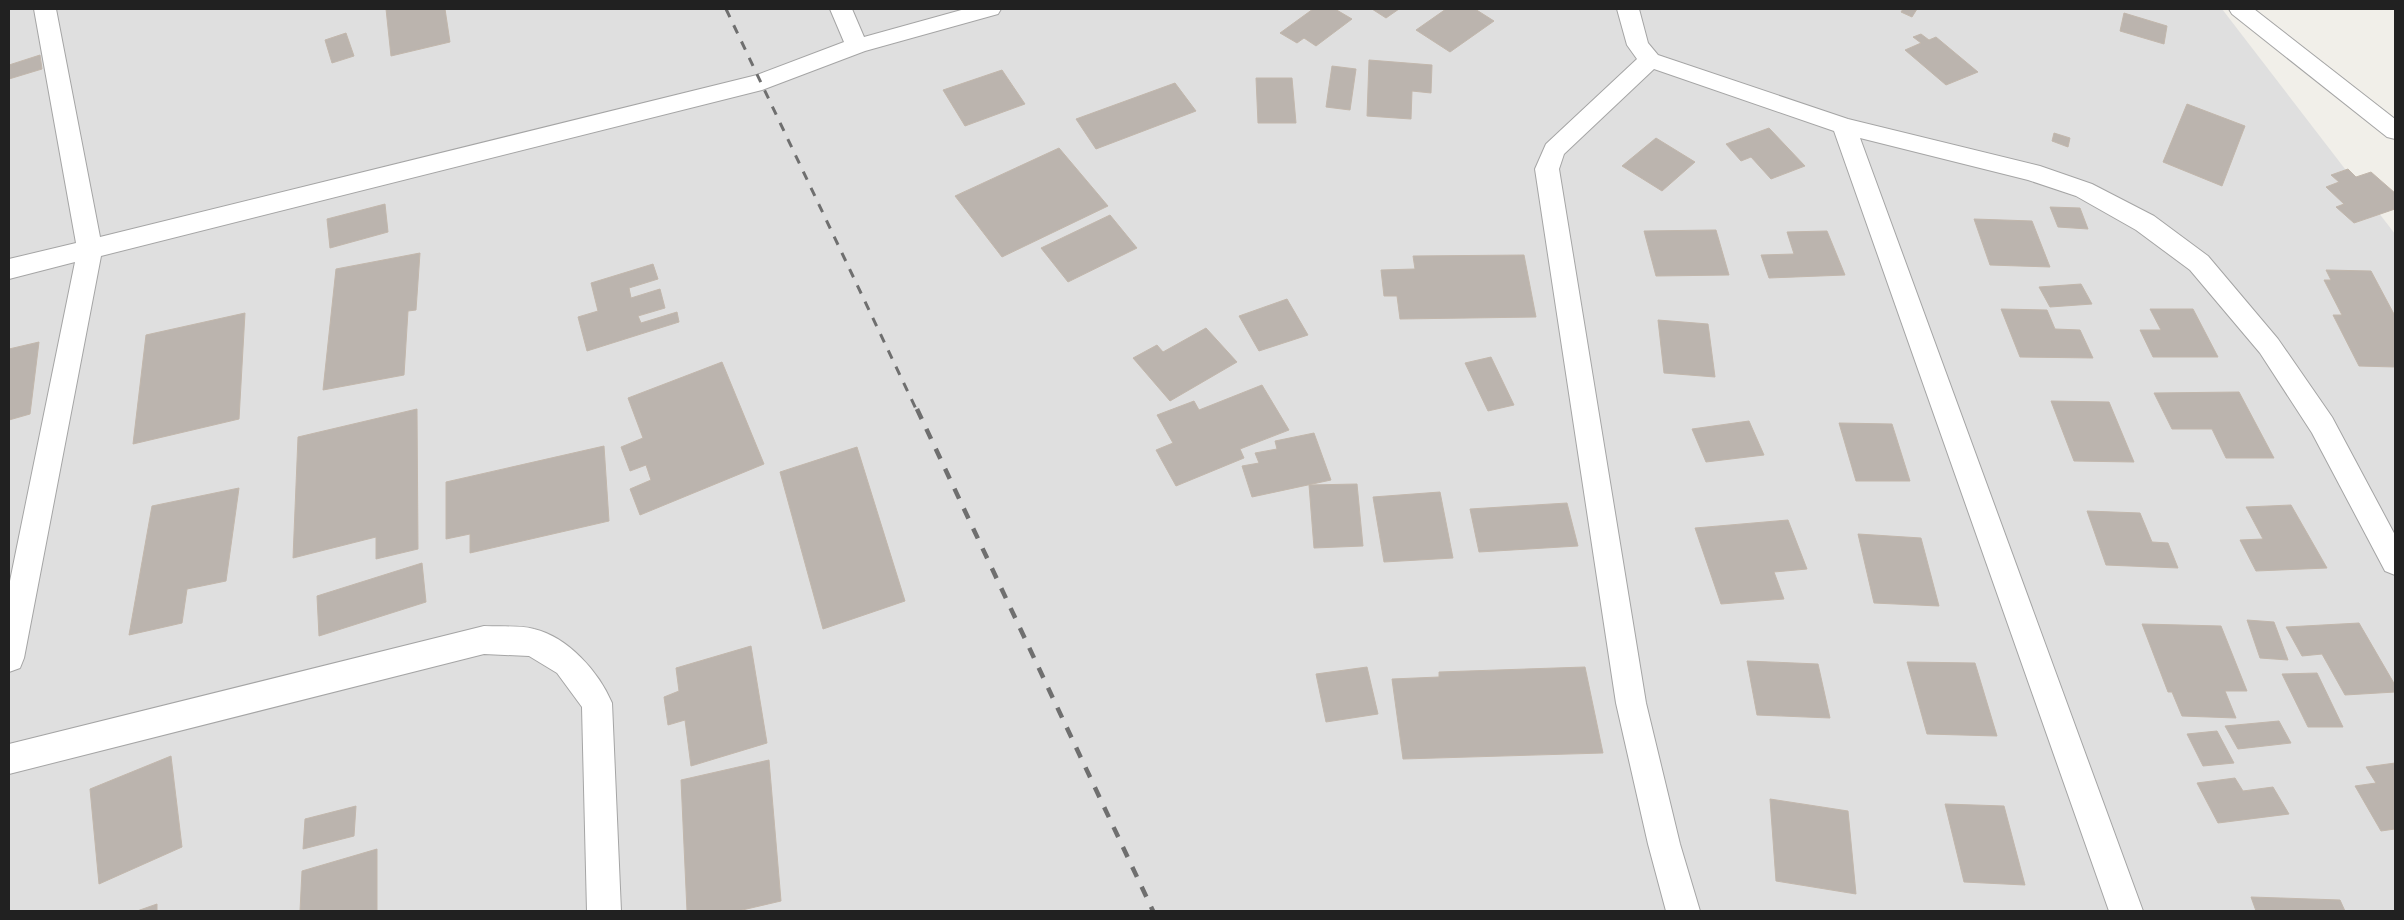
<svg xmlns="http://www.w3.org/2000/svg" width="2404" height="920" font-family="Overpass,sans-serif">
  <rect width="100%" height="100%" fill="#f1efe9"/>
  <polygon fill="#dfdfdf" points="9,9 2222,9 2395,234 2395,911 9,911"/>
  <g fill="#bbb4ae" stroke="#c2b7ac">
    <polygon points="386,9 445,9 450,42 391,56"/>
    <polygon points="1313,9 1335,9 1352,19 1316,46 1304,38 1297,43 1280,33"/>
    <polygon points="1372,9 1399,9 1386,18"/>
    <polygon points="1446,9 1475,9 1494,21 1450,52 1416,30"/>
    <polygon points="1903,9 1917,9 1912,17 1901,12"/>
    <polygon points="2124,13 2167,26 2164,44 2120,31"/>
    <polygon points="346,33 354,56 332,63 325,40"/>
    <polygon points="1921,34 1929,40 1936,37 1978,72 1946,85 1905,50 1921,43 1913,37"/>
    <polygon points="40,55 42,69 9,79 9,65"/>
    <polygon points="1369,60 1432,65 1431,93 1412,91 1411,119 1367,116"/>
    <polygon points="1332,66 1356,69 1350,110 1326,107"/>
    <polygon points="1002,70 1025,104 965,126 943,90"/>
    <polygon points="1256,78 1292,78 1296,123 1258,123"/>
    <polygon points="1175,83 1196,111 1096,149 1076,119"/>
    <polygon points="2187,104 2245,126 2222,186 2163,162"/>
    <polygon points="1769,128 1805,166 1771,179 1751,157 1741,161 1726,144"/>
    <polygon points="2054,133 2070,138 2068,147 2052,141"/>
    <polygon points="1656,138 1695,162 1662,191 1622,166"/>
    <polygon points="1059,148 1108,206 1002,257 955,196"/>
    <polygon points="2348,169 2356,177 2371,172 2395,193 2395,209 2354,223 2336,207 2344,204 2326,187 2339,182 2331,175"/>
    <polygon points="385,204 388,232 330,248 327,219"/>
    <polygon points="2050,207 2080,208 2088,229 2058,227"/>
    <polygon points="1110,215 1137,248 1068,282 1041,248"/>
    <polygon points="1974,219 2032,221 2050,267 1990,265"/>
    <polygon points="1716,230 1729,275 1656,276 1644,231"/>
    <polygon points="1827,231 1845,275 1769,278 1761,255 1794,254 1787,232"/>
    <polygon points="420,253 416,310 408,311 404,375 323,390 336,269"/>
    <polygon points="1524,255 1536,317 1400,319 1397,296 1384,296 1381,270 1415,269 1413,256"/>
    <polygon points="653,264 658,279 629,288 631,298 660,289 665,308 638,316 641,323 677,312 679,322 587,351 578,317 598,311 591,283"/>
    <polygon points="2326,270 2371,271 2395,316 2395,367 2359,366 2333,315 2342,315 2324,280 2331,280"/>
    <polygon points="2081,284 2092,304 2050,307 2039,287"/>
    <polygon points="1287,299 1308,335 1259,351 1239,316"/>
    <polygon points="2001,309 2047,310 2055,329 2080,330 2093,358 2020,357"/>
    <polygon points="2150,309 2193,309 2218,357 2153,357 2140,330 2161,330"/>
    <polygon points="245,313 239,419 133,444 146,335"/>
    <polygon points="1658,320 1708,324 1715,377 1664,373"/>
    <polygon points="1206,328 1237,362 1170,401 1133,358 1157,345 1163,352"/>
    <polygon points="39,342 30,414 9,420 9,349"/>
    <polygon points="1491,357 1514,405 1488,411 1465,363"/>
    <polygon points="722,362 764,464 640,515 630,489 651,480 646,465 630,471 621,447 643,438 628,398"/>
    <polygon points="1262,385 1289,430 1240,449 1244,458 1176,486 1156,450 1173,443 1157,415 1194,401 1199,410"/>
    <polygon points="2239,392 2274,458 2226,458 2212,429 2172,429 2154,393"/>
    <polygon points="2051,401 2109,402 2134,462 2074,461"/>
    <polygon points="417,409 418,549 376,559 376,537 293,558 298,437"/>
    <polygon points="1749,421 1764,455 1706,462 1692,429"/>
    <polygon points="1839,423 1892,424 1910,481 1856,481"/>
    <polygon points="1314,433 1331,480 1252,497 1242,466 1259,463 1255,453 1277,449 1275,441"/>
    <polygon points="604,446 609,521 470,553 470,534 446,539 446,482"/>
    <polygon points="857,447 905,601 823,629 780,472"/>
    <polygon points="1357,484 1363,546 1314,548 1309,485"/>
    <polygon points="239,488 226,581 187,589 182,623 129,635 152,506"/>
    <polygon points="1440,492 1453,558 1384,562 1373,497"/>
    <polygon points="1567,503 1578,546 1479,552 1470,509"/>
    <polygon points="2291,505 2327,568 2256,571 2240,540 2263,539 2246,507"/>
    <polygon points="2087,511 2140,513 2152,542 2168,543 2178,568 2106,565"/>
    <polygon points="1788,520 1807,569 1774,572 1784,599 1721,604 1695,528"/>
    <polygon points="1858,534 1921,538 1939,606 1874,603"/>
    <polygon points="422,563 426,602 319,636 317,596"/>
    <polygon points="2247,620 2274,622 2288,660 2260,658"/>
    <polygon points="2359,623 2395,685 2395,692 2345,695 2322,654 2302,656 2286,627"/>
    <polygon points="2142,624 2221,626 2247,691 2225,691 2236,718 2182,716 2172,692 2168,692"/>
    <polygon points="751,646 767,743 691,766 685,720 668,725 664,697 679,691 676,668"/>
    <polygon points="1747,661 1818,664 1830,718 1757,715"/>
    <polygon points="1907,662 1975,663 1997,736 1927,734"/>
    <polygon points="1367,667 1378,714 1326,722 1316,674"/>
    <polygon points="1585,667 1603,753 1403,759 1392,679 1439,677 1439,672"/>
    <polygon points="2317,673 2343,727 2308,727 2282,674"/>
    <polygon points="2279,721 2291,743 2238,749 2225,726"/>
    <polygon points="2217,731 2234,763 2203,766 2187,734"/>
    <polygon points="171,756 182,847 99,884 90,789"/>
    <polygon points="769,760 781,901 738,911 687,911 681,780"/>
    <polygon points="2395,763 2395,829 2381,831 2355,786 2376,783 2366,767"/>
    <polygon points="2235,778 2243,791 2273,787 2289,814 2218,823 2197,783"/>
    <polygon points="1770,799 1848,811 1856,894 1776,881"/>
    <polygon points="1945,804 2004,806 2025,885 1964,882"/>
    <polygon points="356,806 354,836 303,849 305,819"/>
    <polygon points="377,849 377,911 300,911 302,871"/>
    <polygon points="2251,897 2340,900 2345,911 2256,911"/>
    <polygon points="157,904 157,911 137,911"/>
  </g>
  <g fill="none" stroke-linecap="round" stroke-linejoin="round">
    <g stroke="#a5a5a5" stroke-width="2">
      <g id="minor">
        <polygon points="34,9 56,9 100,237 757,75 844,42 830,9 852,9 864,37 965,9 1001,9 998,14 865,51 762,90 101,256 24,658 20,668 9,672 9,586 75,262 9,279 9,259 76,243"/>
        <polygon points="1617,9 1639,9 1648,43 1658,55 1848,119 2040,166 2092,184 2154,216 2208,256 2278,339 2332,417 2395,535 2395,575 2385,571 2312,433 2260,353 2190,270 2136,230 2076,196 2028,180 1860,138 2143,911 2109,911 1834,131 1654,69 1564,154 1559,169 1646,703 1680,844 1700,911 1666,911 1648,844 1616,703 1535,169 1546,144 1637,59 1627,45"/>
        <polygon points="2229,9 2254,9 2395,119 2395,139 2387,137 2232,14"/>
        <path d="M484,626c16,1 35,-1 50,3 34,8 65,43 78,74l9,208h-34l-5,-204 -25,-34 -28,-17 -45,-2 -475,120v-30z"/>
      </g>
    </g>
    <use href="#minor" fill="#fff" fill-rule="evenodd"/>
    <polyline stroke="#6f6f6f" stroke-width="3" stroke-dasharray="9 9" stroke-linecap="butt" points="726,9 917,411"/>
    <polyline stroke="#6f6f6f" stroke-width="4.5" stroke-dasharray="11 11" stroke-linecap="butt" points="917,409 1153,911"/>
  </g>
  <rect width="2404" height="920" fill="none" stroke="#212121" stroke-width="20"/>
</svg>
